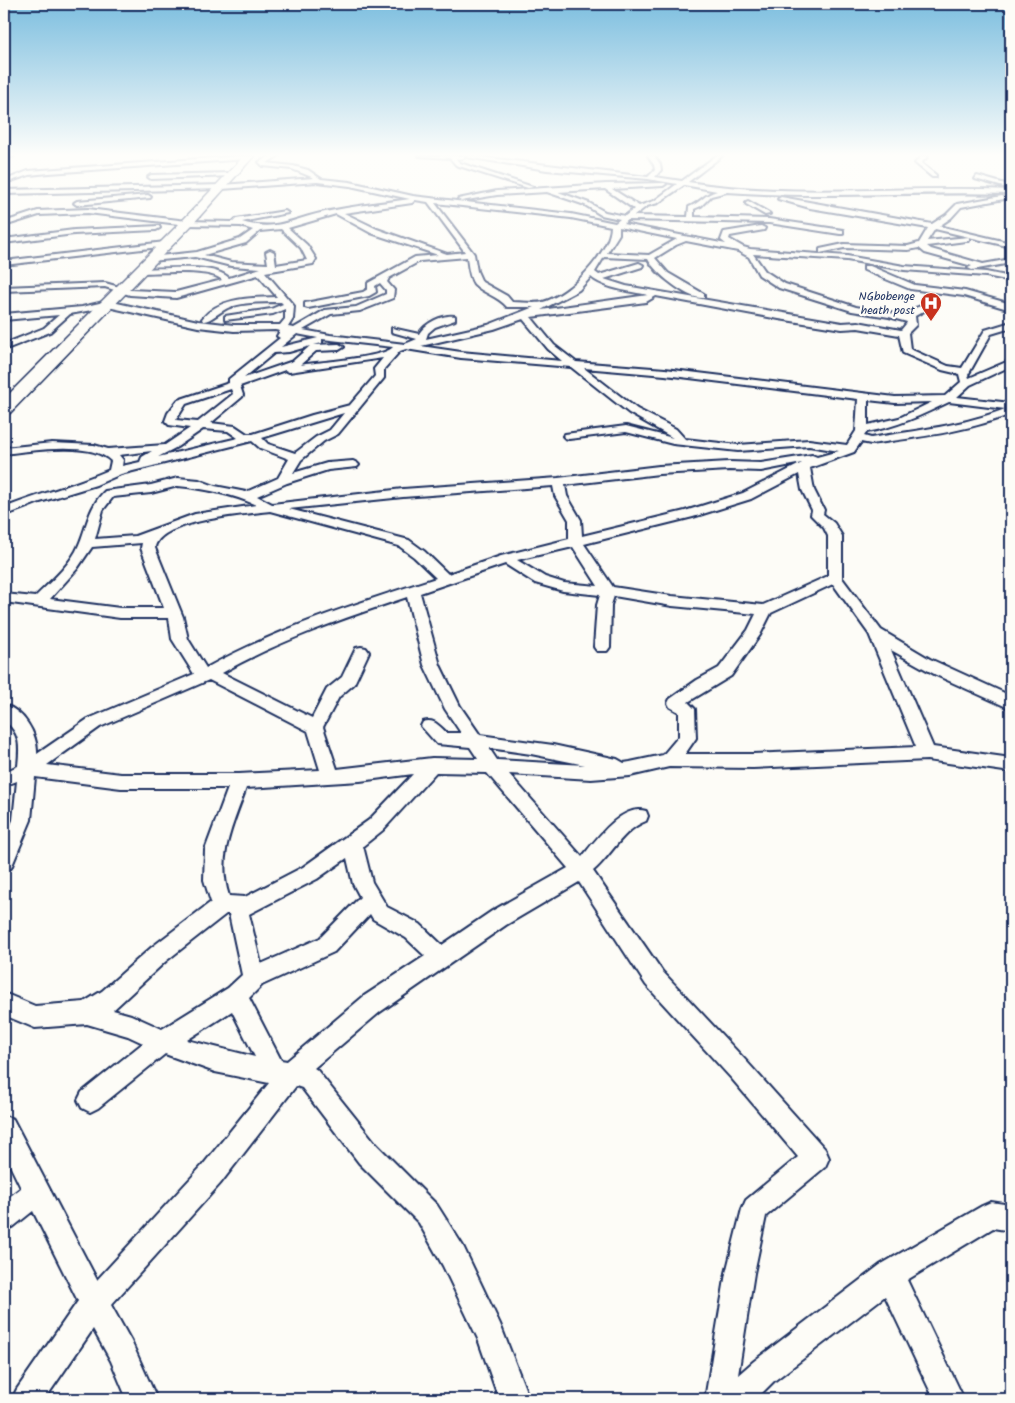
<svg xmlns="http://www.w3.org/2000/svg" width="1015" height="1403" font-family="Kalam,sans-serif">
  <rect width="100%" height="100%" fill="#fdfcf7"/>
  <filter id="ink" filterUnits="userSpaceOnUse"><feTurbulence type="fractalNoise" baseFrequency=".02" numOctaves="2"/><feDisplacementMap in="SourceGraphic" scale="10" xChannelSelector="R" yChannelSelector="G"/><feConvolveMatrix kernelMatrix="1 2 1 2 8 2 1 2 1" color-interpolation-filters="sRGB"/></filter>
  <g filter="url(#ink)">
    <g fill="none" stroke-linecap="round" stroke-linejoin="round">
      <g stroke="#1b2f5e" stroke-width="4">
        <g id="street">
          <polygon points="4,156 14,156 4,159"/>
          <polygon points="240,156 250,157 247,159 49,173 29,175 11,181 8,179 28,171"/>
          <path d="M271,156h7l-11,7 26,3 15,4 13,9 29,3 63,14 158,18 44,9 5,-4 -19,-4 -16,-10 -38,-13 -50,3 -36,6 -3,-2 39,-8 109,-7 59,-1 1,1 -3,2 -51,3 27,17 15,-5 23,-17 -29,-5 -101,-9 -81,-13 6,-1 176,21 7,-7 -1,-5 -6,-9h6l6,8 1,6 -6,7 27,4 34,-25h6l-34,26c107,17 216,3 323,8v4c-95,-3 -190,5 -284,-2l-16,4 -10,10 -7,3v8l75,2 74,11v4h-3l-71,-11 -141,-3 -5,4 103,20 -5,-4 3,-8 37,-6 4,2 -1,2 -34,6 -1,3 14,8 7,2 97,7 57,10 82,6 25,5v4l-25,-5 -82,-6 -57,-10 -94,-6 12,17 20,13 71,23 51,9c2,-6 13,-11 19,-10v4l-11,6 1,9 -8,8 2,16 38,17 14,2 23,-38 26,-8v6l-20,6 -23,41 1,3 42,-18v6l-41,19 -13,12 54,6v11c-44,18 -93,23 -140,30l-10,-2 -7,10 -44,16 4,22 10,20 -1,4 11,9 8,13v42l39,52 49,29 81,37v13l-75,-34 -45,-25 42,97 78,11v14l-84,-12 -174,8 -84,-1 -39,9 -39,3 -82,-5 73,83c13,-16 40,-54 64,-46l2,5 -2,5c-25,10 -34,34 -53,50l69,100 86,92 77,86 4,9 -4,9 -59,49 -12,57 -16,102 16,-14 126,-96 102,-59 9,-4 20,3v26l-18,-3 -86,52 57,119h-30l-49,-103 -111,85 -18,18h-51l21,-126 16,-64 4,-9 52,-43 -66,-78 -86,-94 -67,-103 -73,43 -126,87 -66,56 3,2 60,75 60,60 26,41 37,78 29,75h-30l-21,-60 -35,-73 -24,-43 -60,-60 -57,-75 -6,-2 -76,98 -109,121 20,36 26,58h-30l-16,-38 -18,-32 -48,70h-33l5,-10 61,-88 -45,-90 -20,16 -9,4v-30l17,-13 -17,-35v-37l9,3 84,161 105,-114 67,-83 -54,-11 -50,-18 -67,54 -8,4 -8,-4 -4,-8 4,-8 61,-49 -15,-7 -41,-12 -52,4 -31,-13v-22l31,13 49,-4 18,-11 50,-44 59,-45 -7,-22 1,-30 23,-62h-107l-86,-11 -4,43 -20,48 -7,2v-29l9,-21 4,-39 -13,5v-14l14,-6c2,-21 3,-32 -14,-46v-15c19,5 34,29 33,49l51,-35 106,-45 -22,-35 -3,-21h-49l-116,-16v-8l31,3c14,-14 31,-28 41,-46 11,-21 11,-43 29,-60l46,-6 27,-7 21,2 16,6 31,6 32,-14 11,-19 -29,-11 -8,-7 -131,33 -25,11 -56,17 -36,14v-8c35,-14 71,-23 105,-38l2,-9c-20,-20 -80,-10 -107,-7v-6l48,-5 42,2 14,4 57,-4 25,-17 -21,-3 -4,-4 3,-8 10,-13 51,-17v-4l51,-41 -3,-2 3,-5 -5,-1 -41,1 -36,-4 -90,-20 -38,7 -20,18 -46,18v-6l40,-16 15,-13 -55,5v-6l78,-7 26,-6 90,20 36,4h46l5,-6v-10l-12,5 -48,6v-4l46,-7 12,-5 -2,-2c-17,0 -35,0 -51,5 -9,3 -20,15 -27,14l-1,-2c17,-22 49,-21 75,-22l-19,-22 -82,23 -46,-3 -25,-8 -101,4v-4l101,-4 25,7 46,2 46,-12c-12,-12 -64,-7 -82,-7l-4,-2 4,-2c23,0 73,-6 89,9l32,-10 -30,-2 -36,-9 -45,4 -4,-2 4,-2 47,-5 43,-13 13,-9 -12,-4 -54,-1 -99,-12 -49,2 -35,11v-4l34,-11 50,-2 99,12 46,1 3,-3 49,-8 3,2 -46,9c35,10 50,-3 83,-10 28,-6 57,-9 85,-13l-60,-13 -33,-4 -95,7 -218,5v-4l218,-5 92,-7 -22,-9 -29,-3 -4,-4zM684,185l33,6c-12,3 -17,12 -28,16l-1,10 -54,-1 13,-10 11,-3zM605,189l29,20 -9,7 -20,-4 -16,-9 -31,-11zM415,200l13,2 37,50 -18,2 -70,-25 -33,-16 68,-10zM435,203l136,15 40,8c0,26 -42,70 -68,76 -8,2 -21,0 -31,0l-5,-6 -25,-14 -5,-11 -3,-17zM336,214l35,19 67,22 -23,2 -47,26v6l-5,3 -58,11v4l3,1 61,-12 7,-4 -1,-6 5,-3 6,7v4l-30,13 -31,3 -31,18 -6,-1 5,-8 1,-13 -29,-34 48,-8 3,-5 -9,-14 -19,-17zM619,227l58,12 -28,16 -42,-2 12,-19zM281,229l20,19 6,12 -31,5 -2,-13 -4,-2 -4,2 2,12 -37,-2 -27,-7 42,-12 14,-12zM686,241l52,10 11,6 10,18 20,13 73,23 37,6 18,5 -1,2 -5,6 -43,-8 -16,1 -216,-37 -22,-7 38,-12 1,-2 -4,-2 -40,12 -4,-3 9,-15 44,2c7,14 40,41 56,39v-4l-36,-21 -13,-15 21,-13zM467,257c1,8 2,20 7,27 8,9 24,12 33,23h27l-46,18 -62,14 2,-6 7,-6 20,-7v-4c-12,-2 -30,7 -36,18l-27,-6v4l25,7 -12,5 -75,-9 -27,-5 28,-16 29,-3 33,-13 1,-8 -7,-8 2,-4 31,-17zM591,277c14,12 39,14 57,18l-107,15 38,-20zM656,296l123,23 63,10 16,-1 41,7 4,18 39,17 17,4 2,8 -16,14 -50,1 -230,-28 -89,-7 -22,-17 -23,-28 115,-15zM523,319l25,30 14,12 -101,-9 -40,-6 73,-17zM297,334l21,4 -37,9zM322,339l71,8c-9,11 -76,15 -93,18l16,-14 23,-1 5,-3 -5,-3 -25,1 8,-2zM310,346l-17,15 -49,17 30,-25 15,-1zM406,349l55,9 110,9 58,46 44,25 -47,-12 -61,8 -2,2 2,2 4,1 57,-7 47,12 65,7 71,-5 30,5 -22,6 -5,-2 -51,8 -32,-1 -70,4 -101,12 -155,11 -131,15 -15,-8 30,-13 41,-13 29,-3 2,-2 -2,-2 -4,-2 -26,2 -34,10 8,-13 23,-19 14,-7 46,-56v-9l16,-18zM383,358l-9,11 1,7 -25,29 -38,10 -59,19h-6l-12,-8 -24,-3 31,-26 1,-2 -3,-9 45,-16 4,2zM584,368l81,7 193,24 -2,32 -9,14 -38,-5 -71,5 -53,-6 -9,-10 -39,-20zM231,389l2,5 -35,28 -22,-2 10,-16zM868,400l27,3 37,-1 -33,16 -31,7zM949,402l56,7c-43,17 -88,21 -134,29l-7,-2 3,-4c30,-5 55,-17 82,-30zM344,413l-14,17 -14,7 -21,16 -27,-9 -6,-6zM203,429l25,2 10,7 -80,19 19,-10zM152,451l-10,6 -2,5 -18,4 1,-6 -4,-5zM802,463l-59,30 -58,18 -103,25 -1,-16 -14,-24 -2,-11 94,-11 70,-4 32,1zM799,474l3,16 10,20 -1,5 13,13 4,8v40l-65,29 -91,-9 -59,-9 -29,-43 109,-27 58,-18zM178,486c23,2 58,9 78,19l-61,9 -60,22 -40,3 8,-29 10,-13 38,-4zM553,486l2,10 14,24v19l-68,17 -53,18 -24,-23 -15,-11 -120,-31 114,-12zM270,511l129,35 15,11 22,21c-78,25 -158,50 -230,90l-18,-29 -5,-22 -28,-69c3,-28 92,-34 115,-37zM142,543l-1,5 23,60h-44l-70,-9 27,-30 15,-22zM573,547l25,39 -34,-3 -19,-6 -28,-17zM505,564l30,19 28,8 37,4 -3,10 -3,42 3,4h10l3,-4 1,-42 3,-9 58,10 84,8 -8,16 -29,38 -22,12 -27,19 -2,4 2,4 9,5v24l-16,19 -33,7 -6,1 -7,-4 -64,-14 -73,-10 -20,-29 -20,-41 -20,-72zM833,584l36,50 47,113 -163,7h-68l11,-16 -1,-29 -7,-7 43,-26 29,-41 11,-22zM407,597l17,68 21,44 16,24h-14c-8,-7 -13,-15 -24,-11l-2,4 16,18 33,3 8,12 -46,-1 -95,11 -14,-42 16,-30 15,-13 15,-32 -3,-4 -5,-1 -5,1 -14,29 -15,12 -15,29 -90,-45c58,-33 122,-55 185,-76zM209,680l99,51 12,39 -81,4h-118l-74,-9 53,-38zM489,748l42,6 54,11 -88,-5zM436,772l51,1 81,95 -76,43 -50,34 -22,-21 -33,-17 -15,-25 -9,-36 20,-16zM413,774l-44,46 -66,47 -58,30 -16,-1c-13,-39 4,-71 17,-108l114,-7zM347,858l6,26 7,13 -40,41 -59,26 -12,-50 68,-35zM226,914h3l13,61 -14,13 -66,41 -31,-14 -18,-5 53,-49zM370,914l3,5 33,19 19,18 -61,40 -77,65 -6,-1 -32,-62 13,-13 72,-33zM232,1011l23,46 -68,-17z"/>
          <polygon points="419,156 464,156 464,158 456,159 460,163 533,187 528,188 456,165 450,158"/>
          <polygon points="922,156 928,156 921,163 936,175 936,177 932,177 915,163"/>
          <polygon points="231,173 233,176 151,179 148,177 151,175"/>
          <polygon points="977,176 1009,185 1010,186 1007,188 975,179"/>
          <polygon points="148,195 151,197 150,198 77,205 74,203 77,201"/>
          <polygon points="1002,196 1004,197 1004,199 961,207 951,218 939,226 1011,243 1011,247 935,229 927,241 969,237 969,241 966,241 927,246 931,249 983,264 1011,259 1011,263 972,270 968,268 972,266 925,253 919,248 908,250 844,248 820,253 820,249 844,244 908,246 919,243 928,228 810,208 778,199 781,197 932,224 946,215 957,204"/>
          <polygon points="748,201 769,213 770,214 765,215 746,204 746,202"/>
          <polygon points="159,226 160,228 156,230 74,234 4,243 4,239 74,230"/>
          <polygon points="165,242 168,242 168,246 4,265 4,261"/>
          <polygon points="864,266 870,266 915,285 965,291 1011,304 1011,310 964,296 910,289 864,270"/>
        </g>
      </g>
      <g stroke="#1b2f5e" stroke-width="3">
        <polygon id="highway" points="244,156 254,156 191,226 10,413 4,414 4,399 183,220"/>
      </g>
      <use href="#street" fill="#fdfcf7" fill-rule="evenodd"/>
      <use href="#highway" fill="#fdfcf7" fill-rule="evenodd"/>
    </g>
  </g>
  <linearGradient id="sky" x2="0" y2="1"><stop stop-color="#7cbedf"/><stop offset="0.44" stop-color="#fefefb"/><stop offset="1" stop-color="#fefefb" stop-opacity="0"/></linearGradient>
  <rect width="1015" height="352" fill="url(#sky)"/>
  <defs>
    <g id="hospital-pin" transform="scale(1.125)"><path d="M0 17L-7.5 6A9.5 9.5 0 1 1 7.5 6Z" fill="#c8321e" stroke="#fdfcf7"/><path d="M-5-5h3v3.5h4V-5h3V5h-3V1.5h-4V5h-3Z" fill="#fff"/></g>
  </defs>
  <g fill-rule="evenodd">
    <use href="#hospital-pin" x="931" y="303"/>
  </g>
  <g text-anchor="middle" stroke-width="4.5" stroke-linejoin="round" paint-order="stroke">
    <g font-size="12" fill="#1b2f5e" stroke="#fdfcf7" text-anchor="end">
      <text x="915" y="300">NGbobenge<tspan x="915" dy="14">heath post</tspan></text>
    </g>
  </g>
  <rect width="1015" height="1403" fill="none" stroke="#fdfcf7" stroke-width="20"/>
  <rect x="10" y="10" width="995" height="1383" fill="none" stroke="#1b2f5e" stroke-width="2" filter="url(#ink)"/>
</svg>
